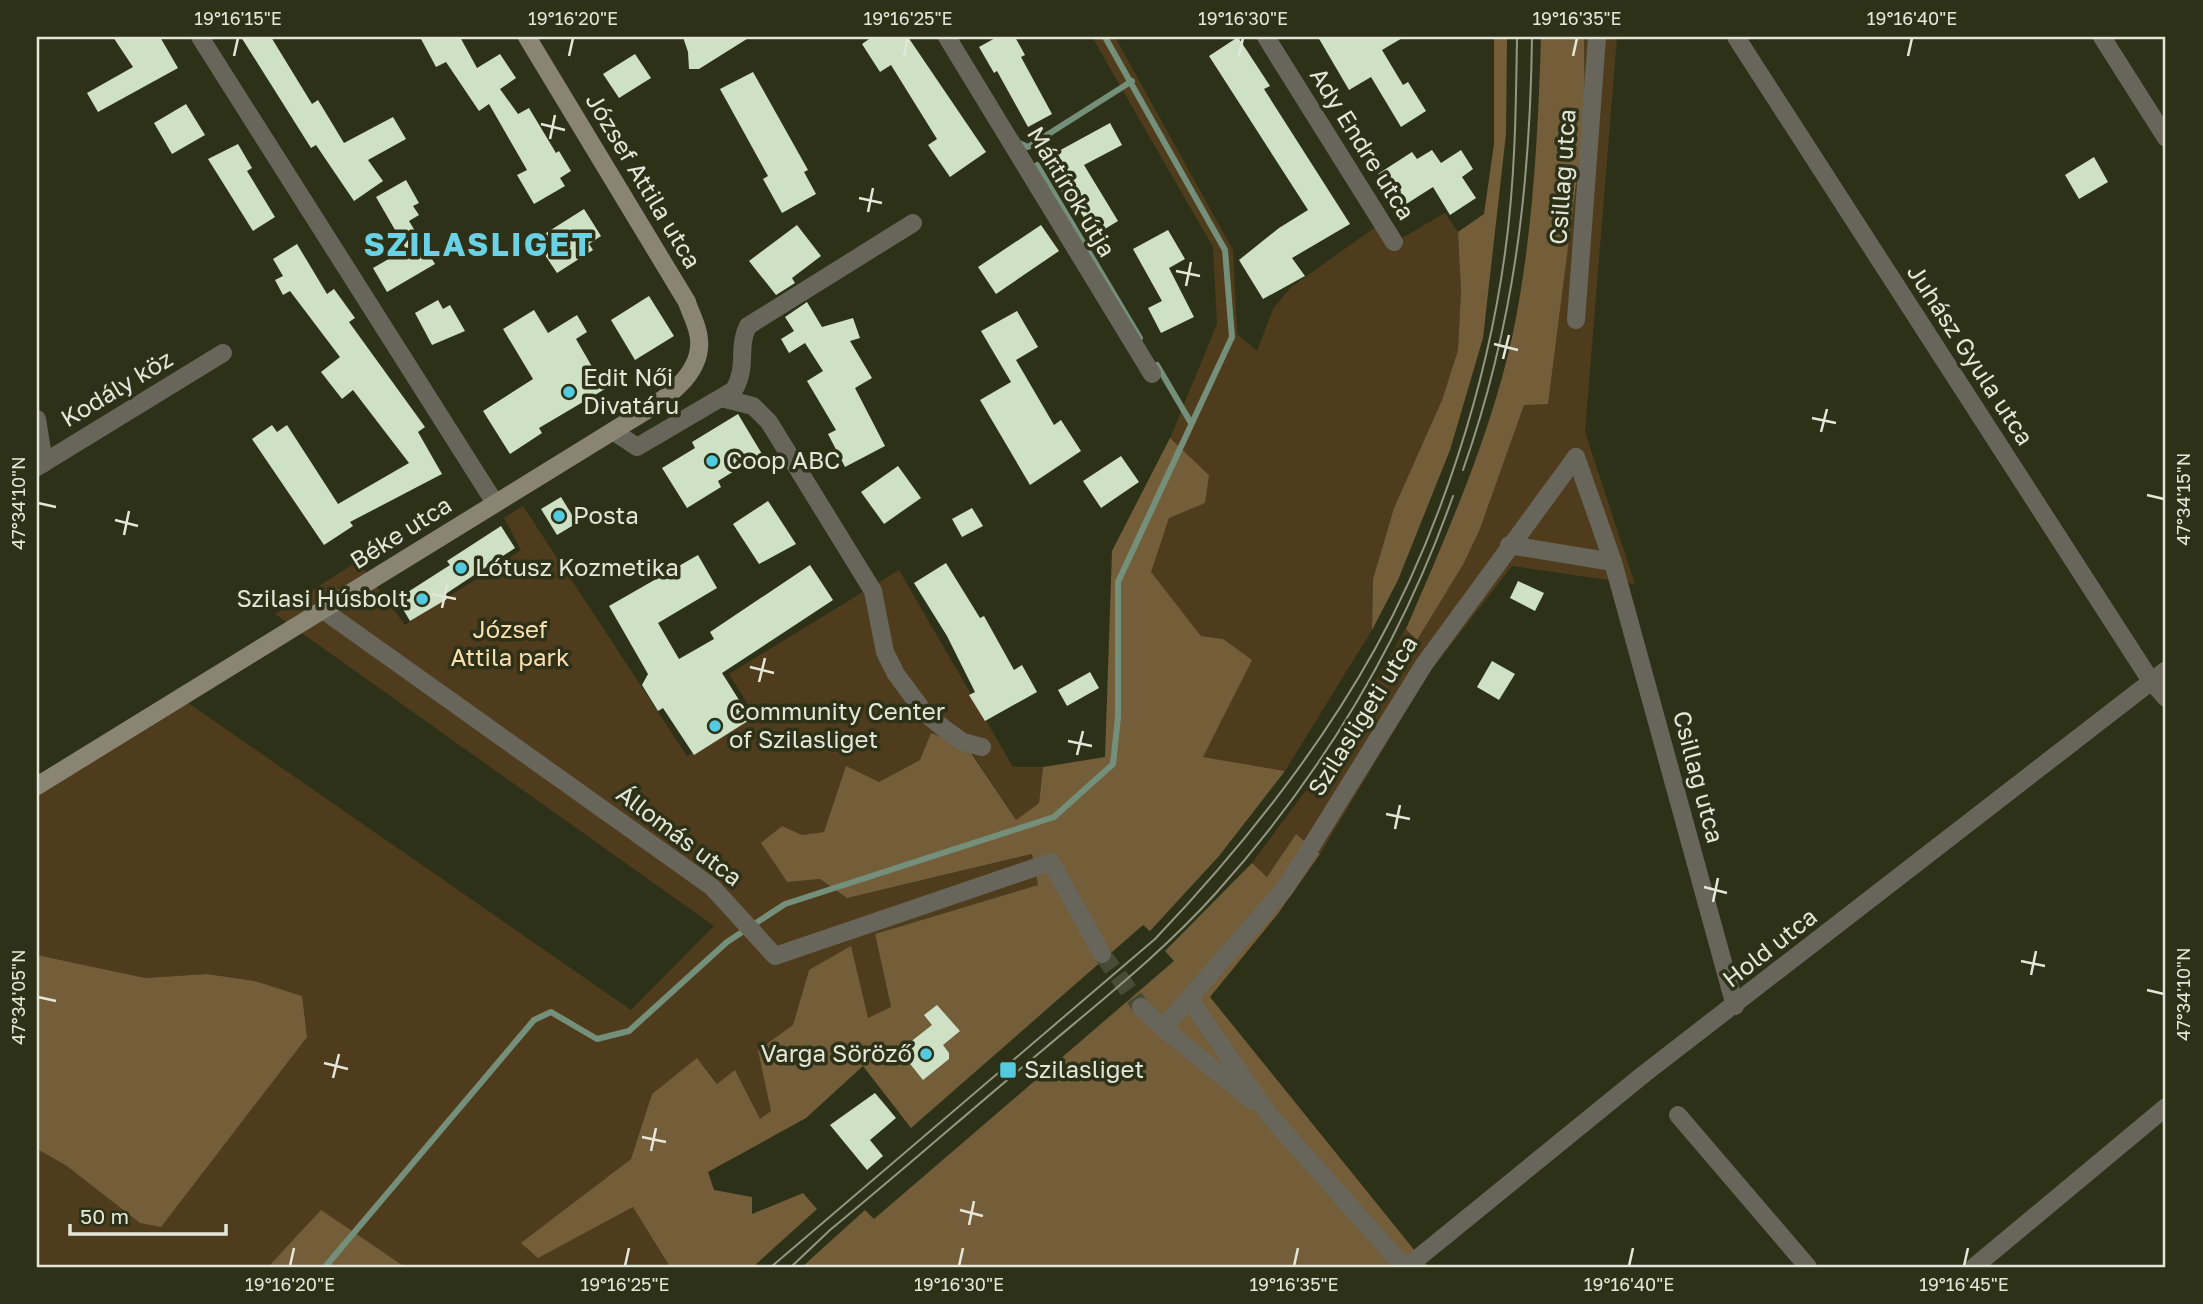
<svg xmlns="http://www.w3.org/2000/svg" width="2203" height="1304" font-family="'Golos Text',sans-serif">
  <rect width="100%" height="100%" fill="#2d3118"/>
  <g fill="#4f3c1d">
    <polygon points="1092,37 1115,37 1233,250 1237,334 1257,351 1273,309 1290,288 1388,218 1402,238 1445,213 1458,232 1461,291 1458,350 1442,400 1394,508 1373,579 1372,630 1285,771 1203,757 1223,639 1201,636 1150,572 1169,518 1209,475 1170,438 1217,324 1213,247"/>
    <polygon points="1584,37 1617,37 1585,432 1635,584 1512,566 1429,673 1320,854 1296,834 1267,877 1252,863 1338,747 1406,628 1417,639 1464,563 1480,529 1524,405 1585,113"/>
    <polygon points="523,506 687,756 755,716 729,674 899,570 1013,767 1043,767 1039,803 1016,820 968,747 920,760 879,782 846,767 824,832 802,835 782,826 762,844 787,882 820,879 847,898 1033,854 1038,885 875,934 891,1008 868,1019 809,970 793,1025 759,1050 771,1111 760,1119 735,1070 718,1084 698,1059 652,1094 631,1159 522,1243 538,1257 633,1207 670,1267 405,1267 321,1211 268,1267 37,1267 37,1149 67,1166 302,996 255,981 207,974 145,978 37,955 37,786 181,698 631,1010 714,926 275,614 358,561 405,625 521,550 504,518"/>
  </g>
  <g fill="#745e3a">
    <polygon points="1494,37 1507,37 1506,134 1483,338 1450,450 1398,580 1372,630 1373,579 1394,508 1442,400 1458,350 1461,291 1458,232 1484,214 1494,144"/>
    <path d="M1541,37h43l1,76 -37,291 -24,1 -44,124 -16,34 -47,77 -11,-11c41,-95 85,-194 107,-296 20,-98 25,-197 28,-296z"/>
    <polygon points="1170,438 1209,475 1205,503 1169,518 1151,572 1201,636 1223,639 1252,660 1203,757 1285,771 1219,856 1150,931 1143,925 911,1128 863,1066 806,1118 708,1172 714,1190 752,1197 752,1214 803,1193 817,1209 753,1267 670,1267 633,1207 538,1258 521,1243 631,1159 652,1094 697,1058 717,1084 735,1070 760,1119 771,1111 758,1050 793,1025 809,970 851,946 868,1018 891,1007 875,934 1038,885 1032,854 847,898 820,879 787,882 761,843 782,826 802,835 824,832 846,766 879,782 920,760 931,733 967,747 1016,820 1039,803 1043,767 1105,757 1112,551"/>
    <polygon points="1296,834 1320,854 1277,915 1210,997 1428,1267 802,1267 865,1210 874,1219 1174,961 1165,951 1252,863 1267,877"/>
    <polygon points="37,955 145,978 207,974 255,981 302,996 307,1037 161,1227 140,1223 67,1166 37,1149"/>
    <polygon points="321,1210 405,1267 268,1267"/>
  </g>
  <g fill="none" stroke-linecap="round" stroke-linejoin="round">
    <g stroke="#75907a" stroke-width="6">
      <polyline points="1019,143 1028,147 1132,81"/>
      <polyline points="1037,165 1140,338"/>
      <polyline points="1157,365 1191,423"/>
      <polyline points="325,1267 534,1020 551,1012 597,1039 629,1031 727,942 785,904 1054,817 1113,764 1118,717 1118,582 1232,337 1225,250 1105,37"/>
    </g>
  </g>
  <g fill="#cee1c5">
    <polygon points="113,37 160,37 178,68 98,112 87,93 133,67"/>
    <polygon points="241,37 271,37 312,104 318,100 344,143 393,117 406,139 368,160 383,181 354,201 316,145 311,148"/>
    <polygon points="420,37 460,37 477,68 500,54 516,78 500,89 518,114 529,108 556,153 559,151 571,171 560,178 565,186 534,204 517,175 527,170 489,104 479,111 446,62 436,67"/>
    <polygon points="683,37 750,37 699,69 689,69 688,52"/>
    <polygon points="872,37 908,37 986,152 950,177 928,145 937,139 891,65 880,72 862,44"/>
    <polygon points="997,37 1015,37 1025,55 1021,57 1052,114 1028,127 997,71 994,73 979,47"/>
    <polygon points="1238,37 1270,86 1264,89 1350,224 1292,258 1305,276 1263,299 1239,260 1279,228 1308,210 1209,56"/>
    <polygon points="1318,37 1404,37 1382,50 1403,85 1408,82 1426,111 1401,127 1371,77 1349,90"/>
    <polygon points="635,54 651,78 619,98 603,74"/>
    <polygon points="753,72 808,170 804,172 816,194 782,213 763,179 768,176 720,89"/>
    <polygon points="186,104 205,135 172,154 154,123"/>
    <polygon points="1110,123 1122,145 1084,165 1118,221 1095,235 1069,194 1064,196 1044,159"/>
    <polygon points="238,144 252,168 247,171 275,217 253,231 208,159"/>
    <polygon points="1432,150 1441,163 1461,150 1473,169 1462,177 1476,198 1450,215 1433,187 1400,208 1378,174 1412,152 1417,159"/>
    <polygon points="2094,157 2108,182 2079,199 2065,175"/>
    <polygon points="406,180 419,203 413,206 419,215 409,221 435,264 387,292 373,268 406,249 376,197"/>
    <polygon points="584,209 601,236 589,244 593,250 557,273 535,240"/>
    <polygon points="797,225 821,256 792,278 795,283 776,295 749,261"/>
    <polygon points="1041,225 1059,251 996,294 978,267"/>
    <polygon points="1168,230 1185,259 1169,268 1194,317 1161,333 1148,308 1162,301 1133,249"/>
    <polygon points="297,244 327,294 334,289 355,318 349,322 425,427 418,432 442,474 350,522 353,526 324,545 252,439 272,425 277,432 287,425 338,504 409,463 353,390 342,399 321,372 340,357 290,291 283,295 275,280 283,276 273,259"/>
    <polygon points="649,296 674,336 635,360 611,320"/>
    <polygon points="438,300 443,309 450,305 465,331 432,345 415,313"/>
    <polygon points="807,302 822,327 853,318 860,338 850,341 872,378 855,388 885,446 845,467 828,434 836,430 807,381 823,371 805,343 789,353 781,339 794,331 785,317"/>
    <polygon points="534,310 548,333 577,315 587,332 576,339 605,389 539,428 542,433 510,454 483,411 533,379 503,329"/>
    <polygon points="1017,311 1038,347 1016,360 1054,425 1061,420 1081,451 1030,485 980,400 1011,382 981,331"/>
    <polygon points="738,414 762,454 718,481 721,487 687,508 662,468 695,448 692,442"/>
    <polygon points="1121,456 1139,482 1101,508 1083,481"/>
    <polygon points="898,466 921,498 884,524 861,492"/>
    <polygon points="561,497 577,523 557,535 541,509"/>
    <polygon points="768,501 796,544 759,564 733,524"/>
    <polygon points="972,508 983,526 962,537 952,519"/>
    <polygon points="501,526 515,548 444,595 447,599 410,621 397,599 450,565 447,561"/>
    <polygon points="698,555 717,588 658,623 679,659 714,639 710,632 810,565 833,600 722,673 751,719 694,755 663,708 658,711 642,685 648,674 609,606"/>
    <polygon points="946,563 980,618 984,616 1014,670 1022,665 1037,692 985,721 969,695 975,692 947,636 914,583"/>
    <polygon points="1518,581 1544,593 1535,611 1510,598"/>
    <polygon points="1492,661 1515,674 1499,700 1477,687"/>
    <polygon points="1090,672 1099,688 1067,706 1058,690"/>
    <polygon points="937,1005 960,1031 943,1045 949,1053 949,1059 923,1080 903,1055 904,1047 932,1025 924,1015"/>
    <polygon points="875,1093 896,1118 870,1140 883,1156 867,1170 830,1125"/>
  </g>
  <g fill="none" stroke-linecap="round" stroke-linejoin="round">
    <polyline stroke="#484c35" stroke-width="18" stroke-dasharray="18 9" stroke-linecap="butt" points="1102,954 1141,1007"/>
    <g stroke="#68665a" stroke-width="18">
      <polyline points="200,37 495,503"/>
      <polyline points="947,37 1152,374"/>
      <polyline points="1266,37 1394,242"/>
      <polyline points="1736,37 2151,681 2166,698"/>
      <polyline points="2102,37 2166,138"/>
      <polyline points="1576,320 1597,37"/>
      <polyline points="721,398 753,406 769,422 873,591 885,652 896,674 924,712 942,727 963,742 982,747"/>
      <polyline points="37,419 44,463"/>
      <path d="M613,431l24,16 97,-57c14,-24 3,-43 14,-64l165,-103"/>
      <polyline points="1576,457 1613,562 1735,1006"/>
      <polyline points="37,467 223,353"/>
      <polyline points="1509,545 1613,562"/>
      <polyline points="323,610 712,887 775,956 1051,862 1102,954"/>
      <polyline points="1190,1000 1269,1115 1404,1267"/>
      <polyline points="1141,1007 1163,1028 1286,887 1425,663 1576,457"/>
      <polyline points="1163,1028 1253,1101"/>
      <polyline points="1678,1115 1808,1267"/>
      <polyline points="1407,1267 1644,1074 2166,670"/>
      <polyline points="1974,1267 2166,1107"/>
    </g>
    <path stroke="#898572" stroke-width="18" d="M37,786l576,-355c32,-21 96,-50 85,-98 -2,-11 -8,-21 -11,-31l-160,-265"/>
    <g stroke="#939783" stroke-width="2">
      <path d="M1463,470c51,-145 67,-281 69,-433"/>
      <path d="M771,1267l384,-328c84,-88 161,-184 220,-290 65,-117 112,-264 130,-396 10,-71 11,-144 12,-216"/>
      <path d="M791,1267l39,-37c72,-59 142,-121 214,-181 59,-50 120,-98 172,-156 104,-116 185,-250 237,-397"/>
    </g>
  </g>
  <path fill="none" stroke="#e4e7d8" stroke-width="2.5" d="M234,56l4,-18M569,56l4,-18M904,56l4,-18M1239,56l4,-18M1573,56l4,-18M1908,56l4,-18M541,124l24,6M550,139l5,-24M859,198l23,5M868,212l5,-24M1176,271l24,5M1186,286l5,-24M1494,344l24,6M1503,359l6,-24M1812,418l24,5M1821,432l6,-23M2147,495l17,4M38,503l18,4M115,520l23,6M124,535l5,-24M432,594l24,5M442,608l5,-23M750,667l24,6M759,682l6,-24M1068,741l24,5M1077,755l6,-24M1386,814l24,5M1395,829l5,-24M1704,887l23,6M1713,902l5,-24M2021,961l24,5M2031,975l5,-24M2147,990l17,4M38,997l18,4M324,1063l24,6M333,1078l6,-24M642,1137l24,5M651,1151l5,-23M960,1210l23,6M969,1225l5,-24M290,1266l4,-18M625,1266l4,-18M959,1266l4,-18M1294,1266l4,-18M1629,1266l4,-18M1964,1266l4,-18"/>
  <g fill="#54cade" stroke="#2d3118" stroke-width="2.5">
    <circle cx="569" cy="392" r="7"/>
    <circle cx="712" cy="461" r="7"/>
    <circle cx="559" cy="516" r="7"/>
    <circle cx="461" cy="568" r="7"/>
    <circle cx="422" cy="599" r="7"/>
    <circle cx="715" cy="726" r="7"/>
    <circle cx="926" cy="1054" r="7"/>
    <rect x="999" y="1061" width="18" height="18" rx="3.5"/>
  </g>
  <g text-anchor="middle" stroke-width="7" stroke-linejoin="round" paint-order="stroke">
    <g font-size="24" fill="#e4e7d8" stroke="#2d3118">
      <text transform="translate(1362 144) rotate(58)" y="8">Ady Endre utca</text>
      <text transform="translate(1563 177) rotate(-86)" y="8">Csillag utca</text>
      <text transform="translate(643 181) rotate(59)" y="8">József Attila utca</text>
      <text transform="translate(1071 192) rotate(59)" y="8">Mártírok útja</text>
      <text transform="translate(1970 355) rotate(57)" y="8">Juhász Gyula utca</text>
      <text transform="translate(117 389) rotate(-31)" y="8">Kodály köz</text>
      <text transform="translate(401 533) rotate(-32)" y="8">Béke utca</text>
      <text transform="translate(1363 716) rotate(-58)" y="8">Szilasligeti utca</text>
      <text transform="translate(1698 777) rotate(75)" y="8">Csillag utca</text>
      <text transform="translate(679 836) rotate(37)" y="8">Állomás utca</text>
      <text transform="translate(1770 948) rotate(-38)" y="8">Hold utca</text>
    </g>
    <g font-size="24" fill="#e4e7d8" stroke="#2d3118" text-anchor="start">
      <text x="583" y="386">Edit Női<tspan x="583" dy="28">Divatáru</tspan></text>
      <text x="726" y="469">Coop ABC</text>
      <text x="573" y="524">Posta</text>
      <text x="475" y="576">Lótusz Kozmetika</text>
      <text x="408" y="607" text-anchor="end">Szilasi Húsbolt</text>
      <text x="729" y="720">Community Center<tspan x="729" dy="28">of Szilasliget</tspan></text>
      <text x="912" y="1062" text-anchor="end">Varga Söröző</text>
      <text x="1024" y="1078">Szilasliget</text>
    </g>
    <g font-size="24" fill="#fddeae" stroke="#2d3118">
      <text x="510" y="638">József<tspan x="510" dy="28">Attila park</tspan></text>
    </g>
    <g font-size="32" font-weight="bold" letter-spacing="2" fill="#6ad2e4" stroke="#2d3118">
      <text x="479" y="256">SZILASLIGET</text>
    </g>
  </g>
  <rect width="2203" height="1304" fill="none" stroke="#2d3118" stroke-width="77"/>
  <path d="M70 1224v10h156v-10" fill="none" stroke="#e4e7d8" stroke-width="3.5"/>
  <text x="80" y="1224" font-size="21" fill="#e4e7d8" stroke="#2d3118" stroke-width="5" paint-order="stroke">50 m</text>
  <rect x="38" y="38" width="2126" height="1228" fill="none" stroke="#e4e7d8" stroke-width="2.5"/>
  <g font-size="18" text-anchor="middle" fill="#e4e7d8">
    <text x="238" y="25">19°16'15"E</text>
    <text x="573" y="25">19°16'20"E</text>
    <text x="908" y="25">19°16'25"E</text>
    <text x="1243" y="25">19°16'30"E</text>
    <text x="1577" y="25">19°16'35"E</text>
    <text x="1912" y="25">19°16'40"E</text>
    <text transform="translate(2184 499) rotate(-90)" y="6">47°34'15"N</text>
    <text transform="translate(19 503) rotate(-90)" y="6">47°34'10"N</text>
    <text transform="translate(2184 994) rotate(-90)" y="6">47°34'10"N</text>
    <text transform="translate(19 997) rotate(-90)" y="6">47°34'05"N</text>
    <text x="290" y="1291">19°16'20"E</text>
    <text x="625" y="1291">19°16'25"E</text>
    <text x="959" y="1291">19°16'30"E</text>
    <text x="1294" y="1291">19°16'35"E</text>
    <text x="1629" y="1291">19°16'40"E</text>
    <text x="1964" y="1291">19°16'45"E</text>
  </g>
</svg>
